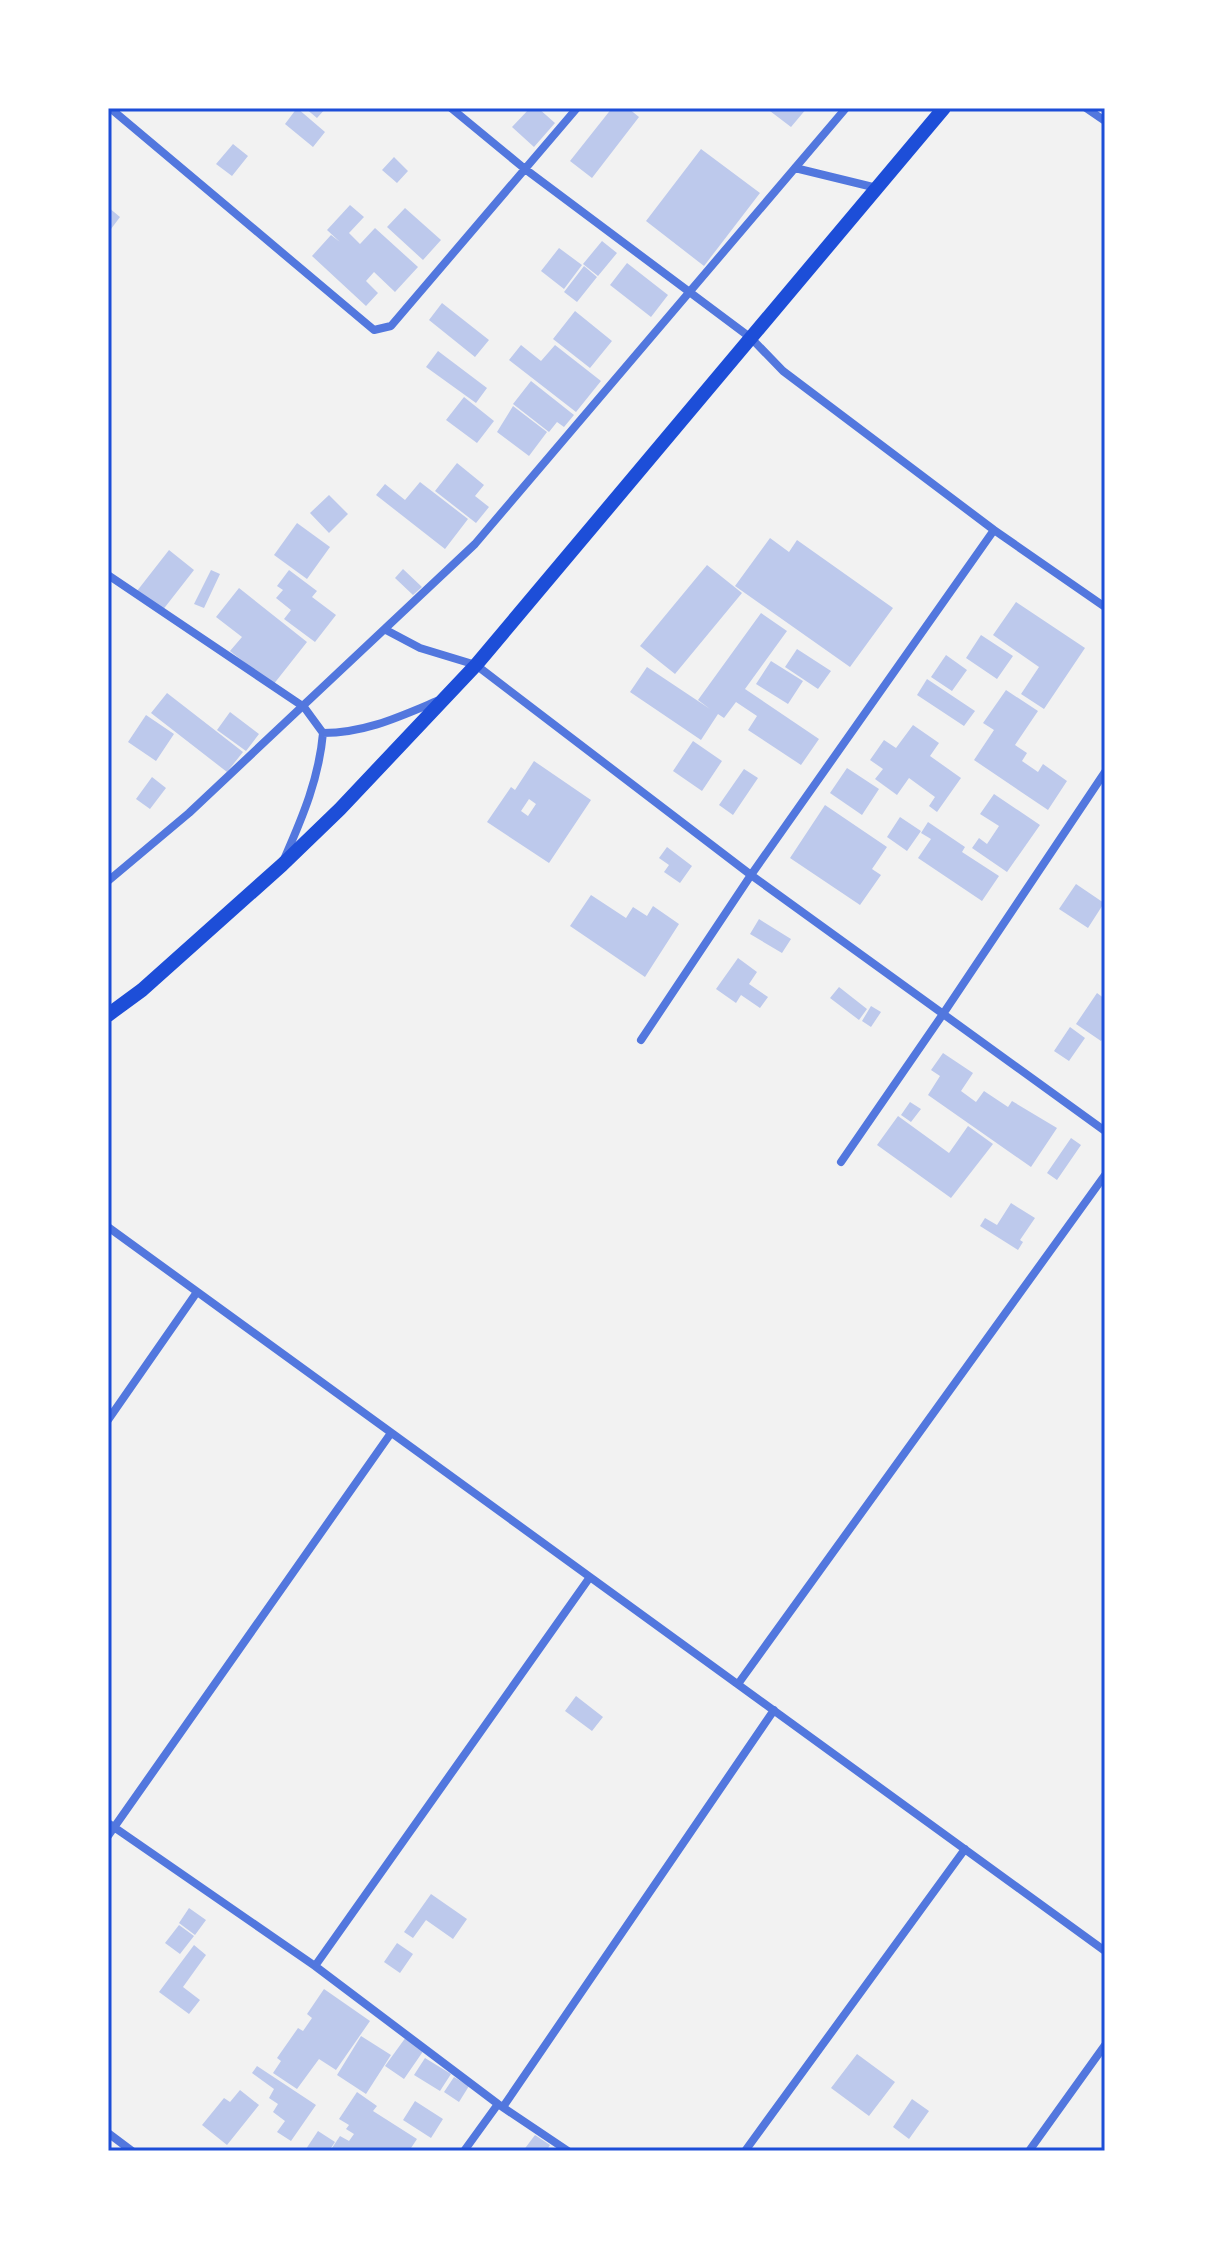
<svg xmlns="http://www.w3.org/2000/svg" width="1213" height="2259" font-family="'Noto Sans',sans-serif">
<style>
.building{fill:#bdc9ec;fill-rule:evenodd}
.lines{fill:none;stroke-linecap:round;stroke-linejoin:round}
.minor{stroke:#5277de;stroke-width:8}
.trunk{stroke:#1d4ed8;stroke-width:14}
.neatline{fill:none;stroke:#1d4ed8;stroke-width:3}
</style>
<rect width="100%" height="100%" fill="#f2f2f2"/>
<path class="building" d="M297,108l28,24 -12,15 -28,-23z
M305,108h21l-9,10z
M530,108h8l17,15 -21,24 -22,-20z
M612,108h16l11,9 -47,61 -22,-17z
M766,108h41l-16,19z
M233,144l15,12 -16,20 -16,-12z
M701,149l59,44 -56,73 -58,-45z
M394,157l14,14 -11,12 -15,-13z
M350,205l14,12 -15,16 11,11 15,-16 43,39 -23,25 -21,-20 -8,9 12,12 -12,13 -54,-50 19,-21 9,7 -13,-12z
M108,207l12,10 -12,16z
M405,208l36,32 -18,20 -36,-33z
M602,241l15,12 -19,23 -15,-12z
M559,248l23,17 -18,24 -23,-18z
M627,263l41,32 -17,22 -41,-32z
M584,266l13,11 -20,25 -13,-10z
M442,303l47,37 -14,17 -46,-37z
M575,311l37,30 -22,27 -37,-29z
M521,345l20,16 14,-16 46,36 -25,31 -67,-52z
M438,351l49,37 -11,15 -50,-36z
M531,381l43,34 -10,12 -7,-5 -8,10 -36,-28z
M464,397l30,24 -17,22 -31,-23z
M513,406l34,26 -18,24 -32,-24z
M457,463l27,22 -9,11 14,11 -13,16 -41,-32z
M420,482l48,37 -23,30 -69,-54 9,-11 20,16z
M329,495l19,19 -19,19 -19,-20z
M297,523l33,24 -23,32 -33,-24z
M770,538l19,14 8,-12 96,68 -43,59 -115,-81z
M169,550l25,20 -32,41 -25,-20z
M707,565l35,28 -67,81 -35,-28z
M403,569l19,18 -9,8 -18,-17z
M211,570l9,4 -16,34 -10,-4z
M289,570l28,21 -5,6 24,18 -21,27 -31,-23 7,-9 -15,-12 7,-8 -6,-4z
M239,588l68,54 -34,43 -43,-34 12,-14 -26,-20z
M1016,602l69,46 -41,61 -23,-15 18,-27 -46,-32z
M761,613l26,18 -42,58 74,50 -18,26 -53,-35 9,-14 -21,-14 -12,16 -6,-4 -17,26 -71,-48 17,-25 63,42 -12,-9z
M981,635l32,21 -16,23 -31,-21z
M797,649l34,22 -13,18 -33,-22z
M946,655l21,15 -15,21 -21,-14z
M771,661l32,20 -15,23 -32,-20z
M927,679l48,32 -11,15 -47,-31z
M1006,690l32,21 -23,34 12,8 -5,8 16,11 5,-8 24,17 -19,29 -74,-50 20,-30 -11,-7z
M167,693l76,59 -16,20 -76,-59z
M230,712l29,22 -13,17 -29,-21z
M146,715l28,19 -18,27 -28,-19z
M913,725l26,18 -9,13 31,22 -24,34 -8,-6 6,-9 -26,-19 -12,17 -22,-16 8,-10 -13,-9 14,-20 12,8z
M693,741l29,20 -20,30 -29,-20z
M534,761l57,39 -42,63 -62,-41 24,-35 4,3zM529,799l7,5 -8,12 -7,-5z
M847,768l32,21 -17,26 -32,-22z
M744,769l14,9 -25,37 -14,-10z
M152,777l14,11 -16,21 -14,-10z
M994,794l46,31 -33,47 -35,-24 7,-10 8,6 12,-18 -19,-12z
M825,805l62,42 -15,22 9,6 -21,30 -70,-47z
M900,817l21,14 -14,20 -20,-14z
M928,822l37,25 -3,5 37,24 -17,25 -64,-43 13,-19 -10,-6z
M667,847l25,19 -12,17 -16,-11 5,-7 -10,-7z
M1076,884l28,19 -16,25 -29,-19z
M591,895l35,23 7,-11 14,9 6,-10 26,18 -34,53 -75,-51z
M759,919l32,20 -9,14 -32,-19z
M738,958l19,14 -8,12 19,13 -8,11 -19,-13 -5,8 -20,-14z
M839,987l28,22 -8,11 -29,-22z
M1097,993l8,6v37l-4,5 -25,-17z
M871,1006l10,6 -10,15 -9,-6z
M1070,1027l15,11 -16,23 -15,-10z
M943,1053l30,20 -12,18 15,11 8,-11 24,16 4,-6 45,27 -26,39 -103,-72 12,-19 -9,-6z
M910,1102l11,7 -10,13 -10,-7z
M898,1116l51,37 19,-27 25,18 -42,54 -74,-53z
M1071,1138l10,7 -24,35 -10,-7z
M1011,1203l24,15 -15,22 3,2 -5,8 -38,-24 5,-8 12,7z
M576,1696l27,21 -11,14 -27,-20z
M431,1894l36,25 -14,20 -27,-19 -13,18 -9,-6z
M189,1908l17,12 -11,15 -16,-12z
M179,1925l15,11 -14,18 -15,-11z
M397,1943l16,11 -13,19 -16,-11z
M194,1945l12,10 -23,32 17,13 -11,14 -30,-22z
M324,1989l46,32 -34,49 -17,-11 -22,30 -24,-16 8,-12 -4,-3 21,-30 5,3 9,-13 -5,-4z
M361,2036l30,19 -25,39 -29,-19z
M406,2037l18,13 -20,29 -19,-13z
M857,2054l38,28 -26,34 -38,-28z
M425,2058l26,16 -11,17 -26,-16z
M257,2066l59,39 -25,36 -14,-9 8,-11 -12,-9 5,-8 -9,-6 5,-9 -22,-16z
M454,2077l15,9 -10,16 -15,-10z
M240,2090l19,15 -32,40 -25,-20 22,-27 6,4z
M357,2092l20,14 -4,5 44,28 -8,12h-79l10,-15 9,5 5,-7 -8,-5 3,-4 -10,-6z
M912,2099l17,12 -20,28 -16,-12z
M415,2101l28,18 -12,19 -28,-18z
M318,2131l17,11 -6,9 -23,-2z
M535,2135l15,10 -4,6h-23z"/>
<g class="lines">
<path class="minor" d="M110,108l264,222 17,-4 186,-218
M451,108l74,61 226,169 32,33 211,159 111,77
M1086,108l19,13
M795,168l82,20
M108,575l196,132 19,26c-4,45 -20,83 -38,124
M386,630l34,18 56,17 275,210 354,256
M323,733c42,0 76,-16 114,-32
M108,881l81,-68 286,-269 371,-436
M641,1040l110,-165 243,-345
M841,1162l102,-148 162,-242
M108,1227l997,724
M108,1420l89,-128
M738,1684l367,-509
M108,1823l207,143 183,138 70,47
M108,1836l283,-403
M315,1966l275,-389
M503,2107l271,-397
M108,2133l24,18
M464,2151l34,-47
M745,2151l220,-302
M1029,2151l76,-106"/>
<path class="trunk" d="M108,1015l34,-25 140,-125 58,-56 136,-144 468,-557"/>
</g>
<rect width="1213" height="2259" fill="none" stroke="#ffffff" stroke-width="220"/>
<rect x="110" y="110" width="993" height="2039" class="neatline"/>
</svg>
